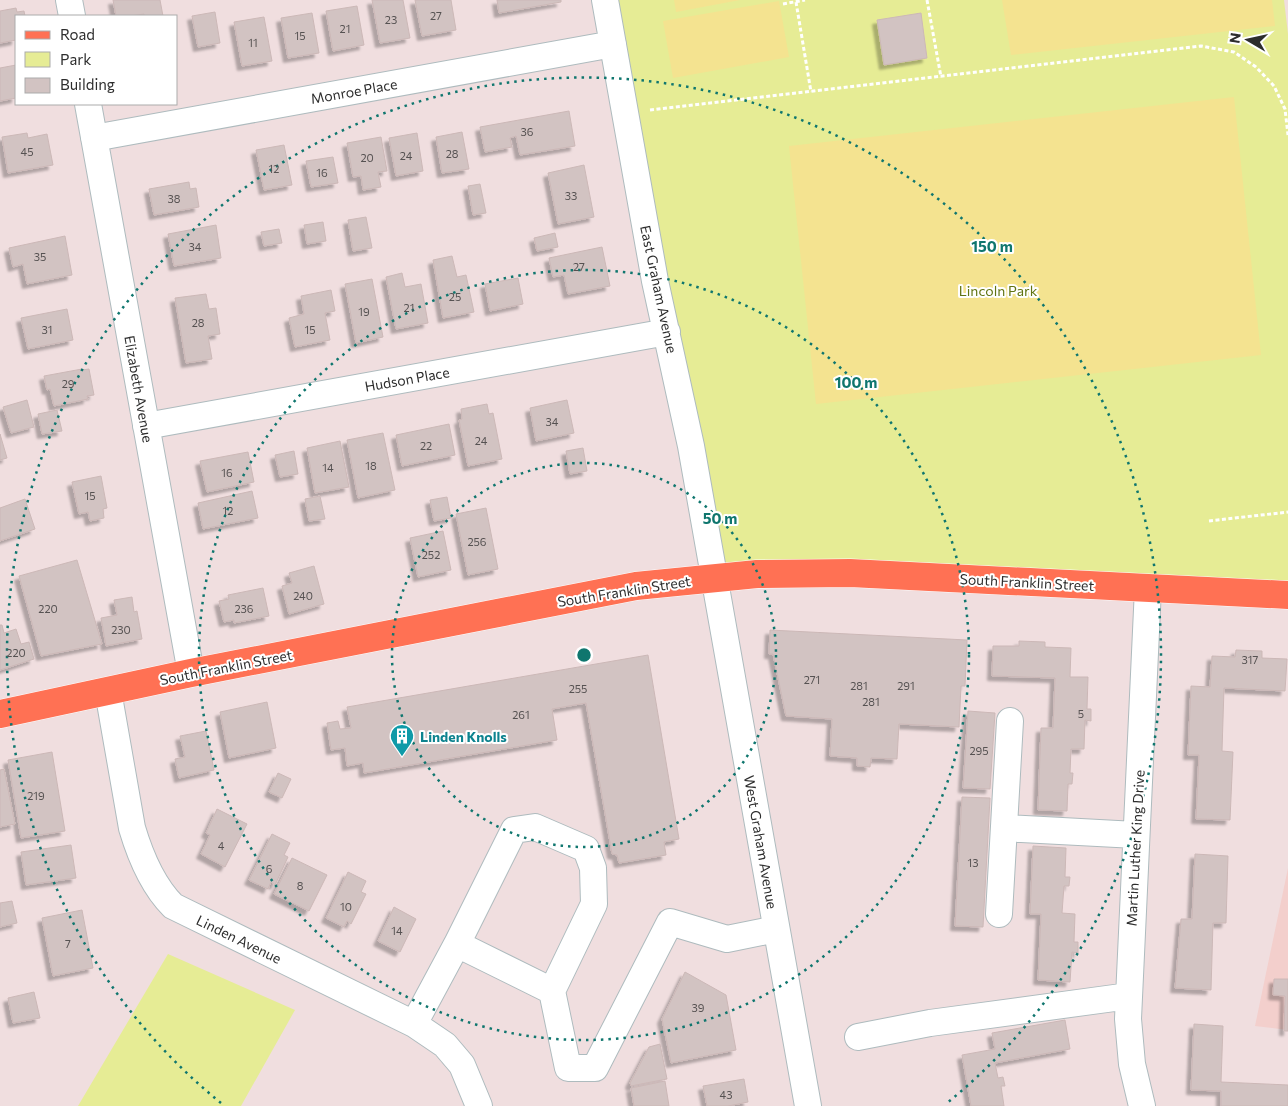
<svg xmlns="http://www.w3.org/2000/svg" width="1288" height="1106" font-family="Commissioner,sans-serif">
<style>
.education{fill:#f3cfcc}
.green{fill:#e6ec95}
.pitch{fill:#f4e390}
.building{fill:#d2c3c2;stroke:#ccb8b7;filter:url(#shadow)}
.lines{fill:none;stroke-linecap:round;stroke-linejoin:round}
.minor-casing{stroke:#aebbbe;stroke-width:28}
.major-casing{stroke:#fff;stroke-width:29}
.path{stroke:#fff;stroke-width:3;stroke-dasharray:4 2.5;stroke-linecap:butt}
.minor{stroke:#fff;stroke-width:26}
.major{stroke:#ff7154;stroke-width:28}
.ring{fill:none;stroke:#0f766e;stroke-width:2.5;stroke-dasharray:2.5 5}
.labels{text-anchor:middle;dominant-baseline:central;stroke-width:4;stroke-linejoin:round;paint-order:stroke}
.number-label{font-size:11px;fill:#565252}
.street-label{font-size:14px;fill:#2d2d2d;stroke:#fff}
.park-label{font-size:14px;fill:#617413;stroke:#fff}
.culture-label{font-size:14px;font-weight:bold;fill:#0d838f;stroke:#fff;text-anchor:start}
.centre{fill:#0f766e;stroke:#fff;stroke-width:2.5}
.ring-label{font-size:15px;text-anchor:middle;font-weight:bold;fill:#0f766e;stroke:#fff;stroke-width:4;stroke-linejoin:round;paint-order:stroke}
</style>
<defs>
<filter id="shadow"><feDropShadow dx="-4.5" dy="4.5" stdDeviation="1" flood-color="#0004"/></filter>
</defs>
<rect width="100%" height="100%" fill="#f0dedf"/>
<path class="education" d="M1288,868v162l-33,-4z"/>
<path class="green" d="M605,0h679l4,34v561l-574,-17z
M168,954l127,56 -54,96h-163z"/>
<path class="pitch" d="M674,0h66l-64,12z
M1002,0h270l3,26 -264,29z
M779,1l10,56 -116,21 -10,-57z
M1234,97l27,258 -445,49 -27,-258z"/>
<path class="building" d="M113,0h47l3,16h-19v-2l-13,2h-15z
M372,0h31l7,38 -30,5z
M415,0h36l5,30 -34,6z
M497,0h64v2l-62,11z
M357,6l7,39 -31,6 -7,-40z
M16,8l1,4 7,-1 1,5h-9v24l-16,3v-32z
M215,12l5,31 -22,4 -6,-31z
M312,13l7,40 -31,5 -7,-40z
M921,13l6,45 -43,7 -7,-45z
M264,17l8,44 -30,5 -8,-44z
M16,65v33l-16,3v-33z
M569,111l6,35 -55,9 -4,-19 -6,2 2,9 -27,5 -5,-25z
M462,132l7,37 -27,4 -6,-36z
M27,133l1,5 19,-4 6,31 -45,8 -6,-36z
M417,133l6,38 -27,5 -7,-38z
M381,137l6,34 -9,1 3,15 -18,3 -2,-14 -8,1 -6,-34z
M284,145l8,40 -28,5 -8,-40z
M333,157l5,26 -27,4 -5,-26z
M584,165l10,52 -36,7 -10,-51z
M189,182l1,7 6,-1 3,19 -45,8 -5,-26z
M480,184l6,29 -13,2 -5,-29z
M366,217l6,31 -19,3 -5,-31z
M323,222l3,19 -19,3 -3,-19z
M216,225l5,33 -47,8 -6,-32z
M279,229l3,14 -18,3 -3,-14z
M555,233l3,14 -21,4 -3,-13z
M65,236l7,39 -45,9 -4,-20 -10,3 -4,-19z
M602,247l8,39 -42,8 -4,-19 -11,2 -4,-19z
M452,256l5,21 9,-2 8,37 -31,6 -10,-58z
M402,273l3,14 16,-3 7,39 -32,6 -10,-52z
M518,278l5,26 -33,7 -5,-27z
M372,279l11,58 -27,6 -11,-59z
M331,290l4,21 -10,2 5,27 -35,7 -6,-29 15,-4 -3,-18z
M206,294l3,15 7,-1 4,26 -12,2 4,23 -26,4 -11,-65z
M67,309l6,31 -45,9 -7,-31z
M82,369v1l7,-1 5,26 -7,1 1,3 -34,7 -4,-17 -3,1 -3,-14z
M27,400l7,27 -23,6 -8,-26z
M567,400l7,33 -38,8 -6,-33z
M487,404l2,10 4,-1 9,46 -34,7 -9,-46 3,-1 -1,-10z
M57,410l5,21 -20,3 -4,-20z
M449,424l6,31 -53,11 -6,-31z
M383,433l12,57 -37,8 -11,-58z
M0,434l7,24 -7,2z
M340,441l9,46 -34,6 -8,-45z
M583,448l4,23 -17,3 -4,-23z
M294,451l4,23 -18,3 -5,-22z
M248,452l6,30 -47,10 -7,-31z
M101,476l6,32 -4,1 1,9 -14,3 -2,-9 -9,2 -7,-32z
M252,491l6,27 -55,11 -5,-26z
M320,496l5,23 -16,2 -4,-22z
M447,497l4,21 -17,3 -4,-21z
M25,499l10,30 -35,12v-33z
M486,508l12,61 -30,6 -12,-61z
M443,531l8,39 -33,7 -8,-39z
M77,560l25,84 -61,12 -22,-80z
M314,566l10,38 -35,10 -7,-28 10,-3 -3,-10z
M263,588l6,28 -35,7v-3l-10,2 -5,-21 10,-2 -1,-4z
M132,597l2,15 3,-1 5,28 -36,7 -5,-28 16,-3 -3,-15z
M0,625h2l2,8 12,-4 5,15 8,-2 5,17 -34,11z
M770,630l197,10 -2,46h-4l-2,41 -60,-3 -2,35 -26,-1 -1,9 -13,-1v-8l-27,-2 2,-37 -46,-3 -13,-62h-4z
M1019,641l26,1v5l26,1 -1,29h18l-1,32h4v12l-6,-1 -1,29h-13l-1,24h3l-1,11h-4l-1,27 -29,-1 3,-82h12l2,-50 -63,-2 1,-30h26z
M1236,650l26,1v7l25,1 -2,32 -61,-3 -2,63 11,1 -3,68 -34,-1 3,-64h-11l3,-69 19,1 2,-31 23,1z
M648,655l31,184 -15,3 2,13 -47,8 -2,-8 -5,-1 -26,-151 -34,6 5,31 -193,33 -1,-10 -16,3 -2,-18 -14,2 -4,-27 11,-2 2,8 11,-1 -4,-21z
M267,702l9,46 -47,10 -9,-46z
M968,711l27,2 -5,76 -27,-1z
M206,731l8,39 -35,8 -4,-19 10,-2 -5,-21z
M52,752l13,79 -44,7 -13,-78z
M4,769l11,55 -15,3v-57z
M278,773l13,6 -9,19 -13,-6z
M962,797l28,1 -7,129 -28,-1z
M217,809l30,15 -22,43 -24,-13 9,-19 -4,-2z
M272,834l18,9 -6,12 4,2 -13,28 -4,-3 -3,7 -19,-9z
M71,845l5,33 -50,7 -5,-33z
M1033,846l33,2 -1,29h5l-1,9h-5l-2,27 13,1 -1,28h4v11l-6,-1 -2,30 -32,-2 3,-66h-11z
M1195,854l33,2 -2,67h-13l-2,67 -36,-2 6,-69h11z
M292,858l35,17 -18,36 -35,-17z
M348,872l18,9 -5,11 5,2 -15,30 -4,-3 -3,6 -18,-9z
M12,901l5,22 -17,4v-24z
M394,907l22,12 -16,33 -22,-11z
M82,910l11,58 -40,8 -11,-58z
M685,972l41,23 10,55 -65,13 -9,-44z
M1274,979h14v52h-4l1,-35 -12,-1z
M34,992l6,26 -27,5 -5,-25z
M1065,1020l5,29 -75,14 3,15 5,-1 2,9h-4l3,20h-33l-9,-51 33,-6 -3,-16z
M1194,1024l29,2 -2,56 67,3v21h-67v-15l-30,-1z
M660,1044l7,35 -36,7 -1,-3 19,-36z
M744,1079l4,23 -20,4h-21l-4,-20z
M665,1081l4,25h-35l-3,-18z"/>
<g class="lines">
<g class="minor-casing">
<path id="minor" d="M69,0l3,16
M605,0l50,281 36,165 117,660
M88,104l103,569
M94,138l519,-94
M146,426l521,-94
M108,691l24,137c8,27 21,58 41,78l241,118 31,21 17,20 17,41
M1004,828l132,7
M999,914l11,-193
M457,944l57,-114 21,-3 51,22 7,19 1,36 -42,87
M414,1024l43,-80 95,47 16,77h27l75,-146 57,17 49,-10
M858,1037l72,-14 199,-27
M1142,1106l-10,-42 -4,-45 20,-431"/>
</g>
<g class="major-casing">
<path id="major" d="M0,714l191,-41 445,-87 121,-12 93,-1 438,22"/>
</g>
<path class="path" d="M927,0l14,77
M796,2l15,90
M783,4l22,-4
M650,110l551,-64 33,6 22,15 18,19 11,23 3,26
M1209,521l79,-9"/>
<use href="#minor" class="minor"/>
<use href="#major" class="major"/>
</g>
<g class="ring">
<circle cx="584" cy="655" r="192"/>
<circle cx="584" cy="655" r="385"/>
<path d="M221 1103A577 577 0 1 1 947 1103"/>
</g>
<defs>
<g id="building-pin" transform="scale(1.25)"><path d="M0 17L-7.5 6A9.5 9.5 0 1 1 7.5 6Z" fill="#0f9aa8" stroke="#fff"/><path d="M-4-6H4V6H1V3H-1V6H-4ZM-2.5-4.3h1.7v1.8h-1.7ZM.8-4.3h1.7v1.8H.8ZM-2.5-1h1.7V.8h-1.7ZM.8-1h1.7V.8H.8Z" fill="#fff"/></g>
</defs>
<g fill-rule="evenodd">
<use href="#building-pin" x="402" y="736"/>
</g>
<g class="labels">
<g class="number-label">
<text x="436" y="15">27</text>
<text x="391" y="19">23</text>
<text x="345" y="28">21</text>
<text x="300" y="35">15</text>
<text x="253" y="42">11</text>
<text x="527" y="131">36</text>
<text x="27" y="151">45</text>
<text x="452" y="153">28</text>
<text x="406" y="155">24</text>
<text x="367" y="157">20</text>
<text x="274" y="168">12</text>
<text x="322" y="172">16</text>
<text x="571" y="195">33</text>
<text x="174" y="198">38</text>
<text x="195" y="246">34</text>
<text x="40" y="256">35</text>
<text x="579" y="266">27</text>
<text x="455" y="296">25</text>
<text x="409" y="307">21</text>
<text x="364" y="311">19</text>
<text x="198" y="322">28</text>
<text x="47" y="329">31</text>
<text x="310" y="329">15</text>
<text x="68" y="383">29</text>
<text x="552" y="421">34</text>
<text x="481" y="440">24</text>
<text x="426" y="445">22</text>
<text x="371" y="465">18</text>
<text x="328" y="467">14</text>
<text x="227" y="472">16</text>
<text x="90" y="495">15</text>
<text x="228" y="510">12</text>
<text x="477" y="541">256</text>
<text x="431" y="554">252</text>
<text x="303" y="595">240</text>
<text x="48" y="608">220</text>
<text x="244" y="608">236</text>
<text x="121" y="629">230</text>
<text x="16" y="652">220</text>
<text x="1250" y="659">317</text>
<text x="812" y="679">271</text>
<text x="859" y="685">281</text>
<text x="906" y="685">291</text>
<text x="578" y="688">255</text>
<text x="871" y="701">281</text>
<text x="1081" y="713">5</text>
<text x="521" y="714">261</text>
<text x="979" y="750">295</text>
<text x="36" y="795">219</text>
<text x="221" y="845">4</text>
<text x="973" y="862">13</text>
<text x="269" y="868">6</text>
<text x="300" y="885">8</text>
<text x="346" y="906">10</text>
<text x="397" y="930">14</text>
<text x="68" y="943">7</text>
<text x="698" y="1007">39</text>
<text x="726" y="1094">43</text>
</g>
<g class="street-label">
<text transform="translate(354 91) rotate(-10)">Monroe Place</text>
<text transform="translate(659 289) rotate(78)">East Graham Avenue</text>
<text transform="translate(407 379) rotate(-10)">Hudson Place</text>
<text transform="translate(139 389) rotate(80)">Elizabeth Avenue</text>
<text transform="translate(1027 582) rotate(3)">South Franklin Street</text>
<text transform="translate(624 591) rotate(-9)">South Franklin Street</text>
<text transform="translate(226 667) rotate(-11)">South Franklin Street</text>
<text transform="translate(761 842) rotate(80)">West Graham Avenue</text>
<text transform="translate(1135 848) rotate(-87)">Martin Luther King Drive</text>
<text transform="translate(239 939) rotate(26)">Linden Avenue</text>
</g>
<g class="park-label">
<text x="998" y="290">Lincoln Park</text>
</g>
<g class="culture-label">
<text x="420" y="736">Linden Knolls</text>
</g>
</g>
<circle cx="584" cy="655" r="8" class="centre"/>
<g class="ring-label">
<text x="992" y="252">150 m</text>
<text x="856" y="388">100 m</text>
<text x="720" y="524">50 m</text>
</g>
<rect x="15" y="15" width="162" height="90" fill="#ffffff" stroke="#ababab"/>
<rect x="25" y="31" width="25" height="8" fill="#ff7154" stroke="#ababab"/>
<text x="60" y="40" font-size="15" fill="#2d2d2d">Road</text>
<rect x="25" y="52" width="25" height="15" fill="#e6ec95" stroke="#ababab"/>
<text x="60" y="65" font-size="15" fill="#2d2d2d">Park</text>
<rect x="25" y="78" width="25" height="15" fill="#d2c3c2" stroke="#ababab"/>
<text x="60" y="90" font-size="15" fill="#2d2d2d">Building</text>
<g transform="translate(1248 40) rotate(279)" stroke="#ffffff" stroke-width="4" paint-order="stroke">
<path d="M0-4L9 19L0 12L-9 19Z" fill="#2d2d2d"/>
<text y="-8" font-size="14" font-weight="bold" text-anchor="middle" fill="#2d2d2d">N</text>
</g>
</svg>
